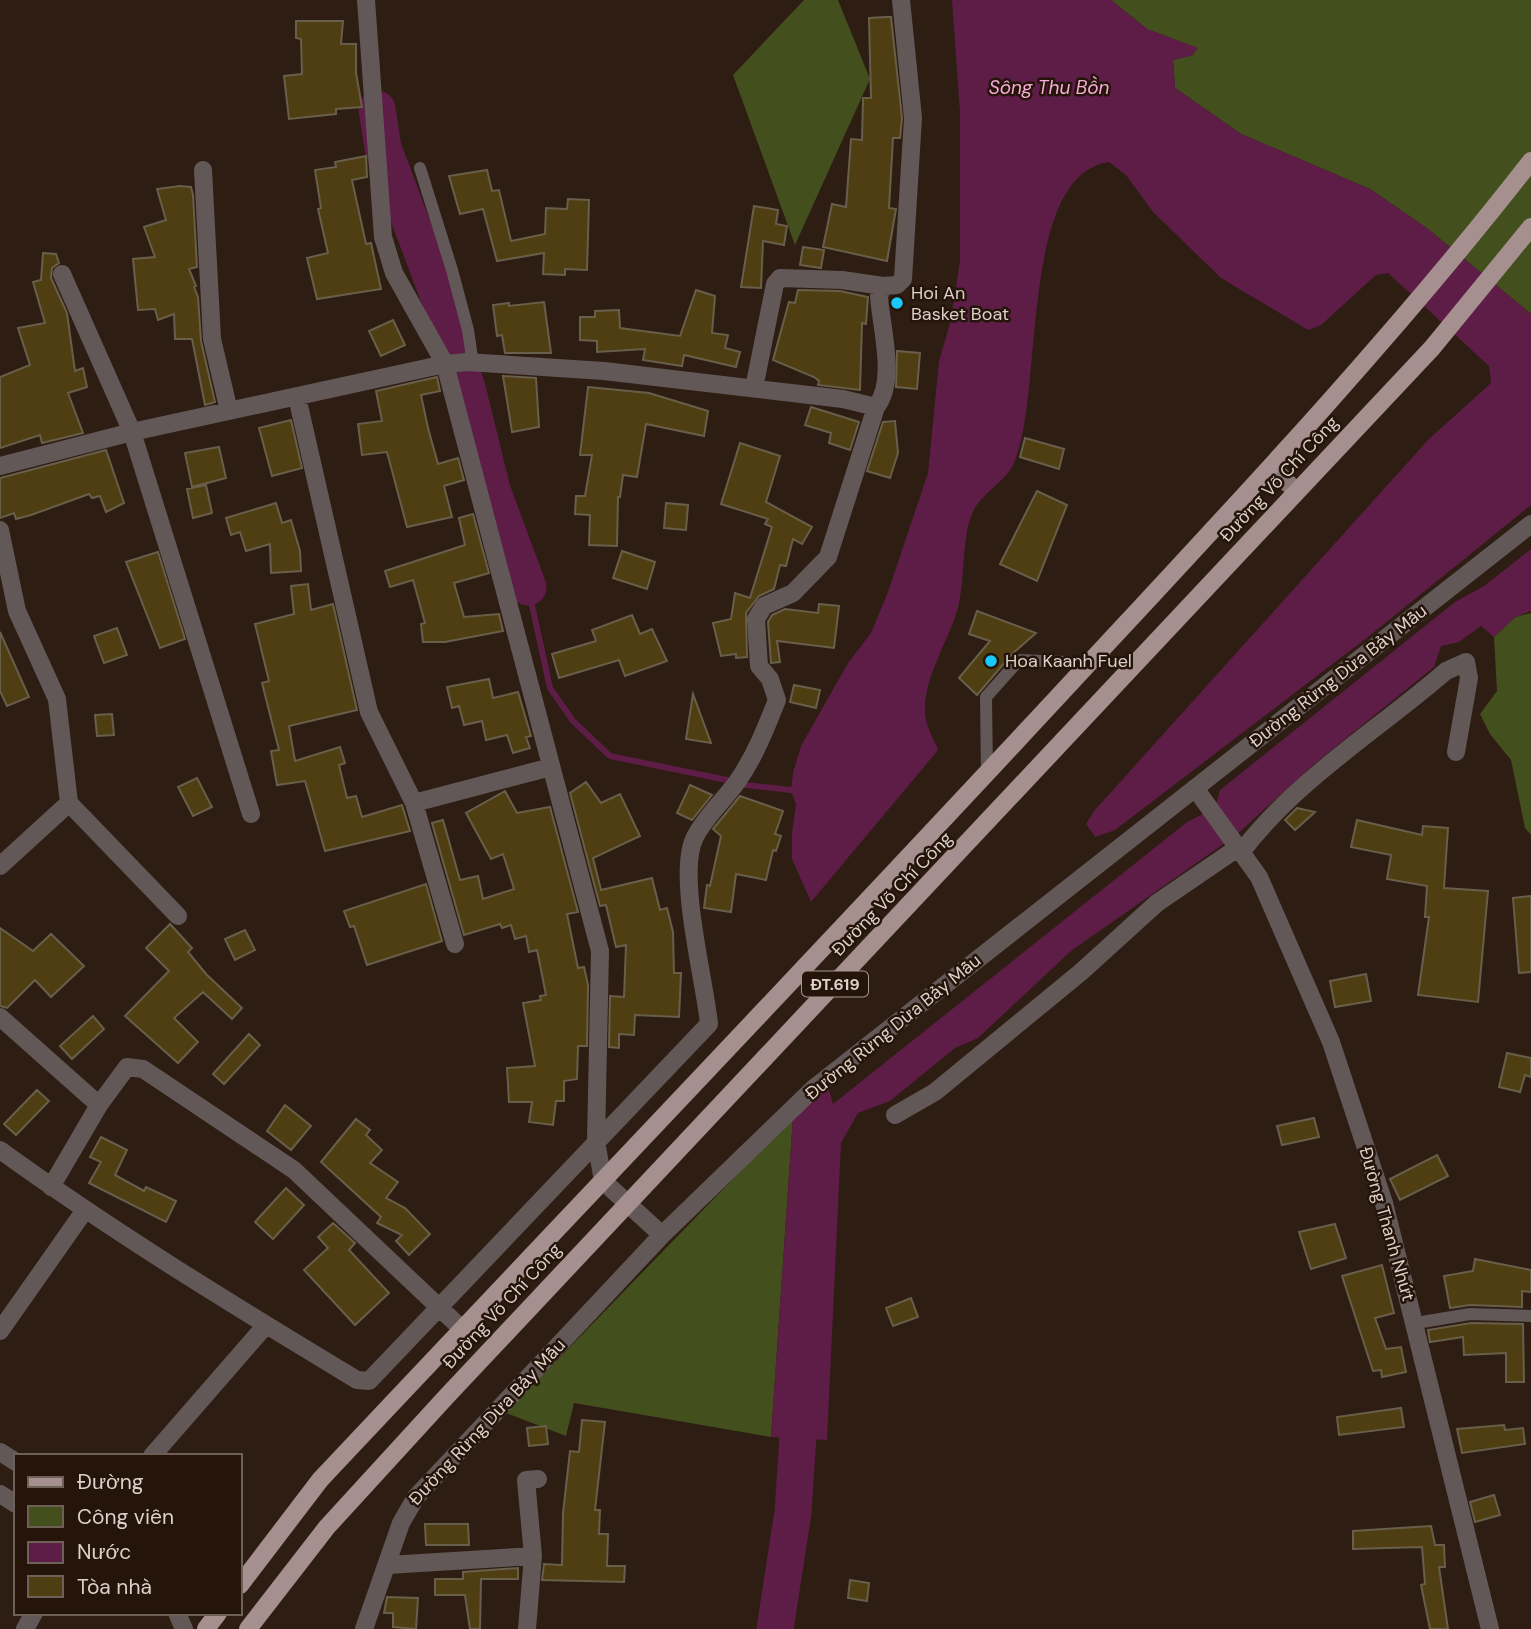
<svg xmlns="http://www.w3.org/2000/svg" width="1531" height="1629" font-family="'DM Sans',sans-serif">
<style>
.green{fill:#434f1d}
.water{fill:#5d1d47}
.lines{fill:none;stroke-linecap:round;stroke-linejoin:round}
.stream{stroke:#5d1d47;stroke-width:6}
.river{stroke:#5d1d47;stroke-width:37}
.building{fill:#4f3e12;stroke:#685f4b;stroke-width:2}
.service{stroke:#635858;stroke-width:12}
.minor{stroke:#635858;stroke-width:18}
.tertiary{stroke:#635858;stroke-width:18}
.secondary{stroke:#897777;stroke-width:18}
.primary{stroke:#a68f8f;stroke-width:18}
.poi-dot{fill:#17cafb;stroke:#241409;stroke-width:2.5}
.labels{text-anchor:middle;dominant-baseline:central;stroke-width:5;stroke-linejoin:round;paint-order:stroke}
.shield{fill:#241409;stroke:#a69890;stroke-width:2}
.shield-label{font-size:16px;font-weight:bold;fill:#ddd1ca}
.poi-label{font-size:18px;fill:#ddd1ca;stroke:#241409;text-anchor:start}
.street-label{font-size:18px;fill:#ddd1ca;stroke:#241409}
.water-label{font-size:19px;font-style:italic;fill:#f9aad9;stroke:#241409}
</style>
<rect width="100%" height="100%" fill="#2e1d12"/>
<path class="green" d="M804,0h34l32,79 -75,166 -62,-170z
M1111,0h420v314l-103,-85 -58,-40 -129,-55 -66,-46 -2,-28 20,-5 4,-7 -50,-19z
M1531,613v222l-6,-7 -14,-68 -21,-26 -10,-20 17,-23 -3,-54 21,-20z
M793,1117l-22,320 -197,-34 -8,33 -60,-23z"/>
<path class="water" d="M952,0h159l36,29 51,19 -5,7 -20,5 2,28 66,46 129,55 58,40 103,85v191l-163,132 -253,193 -20,7 -9,-13 8,-13 334,-371 63,-57 -2,-17 -101,-93 -12,2 -55,50 -13,5 -87,-52 -68,-66 -27,-37 -17,-13c-92,13 -64,236 -96,303 -9,18 -34,30 -41,49 -10,24 -7,62 -13,89 -8,37 -40,78 -33,117 2,10 9,21 12,30l-127,152 -19,-43v-26l4,-29 -5,-13 2,-18 8,-27 47,-83 23,-30 17,-41 40,-119 11,-112 12,-41 9,-60v-148z
M1531,549v62l-16,6 -21,20 -13,-11 -22,16 -18,4 -7,21 -121,98 -78,71 -164,115 -93,87 -23,10 -65,53 -32,12 -17,30 -14,297 -56,-3 22,-320 34,-34 6,21 354,-282 28,-14 5,-18 235,-188 29,-16z"/>
<g class="lines">
<path class="stream" d="M528,587l22,101 23,33 37,35 117,24
M745,785l55,6"/>
<path class="river" d="M377,109l6,39 59,157 26,87 24,98 36,97
M775,1629l18,-117 8,-122"/>
</g>
<path class="building" d="M886,17h5l11,101 -2,20h-7l-4,70 7,1 -9,52 -64,-14 9,-43 14,3 5,-68 11,1 1,-42h8l-2,-80z
M296,21h47l-2,23h15v29l6,34 -26,2v5l-47,5 -5,-43 18,-2 -1,-35 -5,-1z
M366,156l1,21 -15,3 14,64 5,-1 10,46 -64,10 -10,-41 21,-5 -10,-44 3,-1 -6,-38 21,-3 -1,-5z
M487,170l5,21 7,-1 12,51 34,-7 1,-26 21,1 1,-10 21,1 -2,70 -22,-1v6l-22,-1 1,-21 -47,8 -14,-52 -23,5 -11,-38z
M180,186l11,1 2,8 4,72 -8,2 7,17 -2,1 4,10 3,44 14,61 -10,3 -13,-66h-17l-1,-25 -16,6 -3,-11 -17,1 -5,-51 22,-2 -11,-30 22,-7 -9,-31z
M754,206l24,4 -2,14 11,2 -3,19 -21,-4 -2,47 -20,-1z
M803,247l21,3 -3,18 -21,-3z
M43,253l13,1 3,9 -7,5 -1,10 16,35 8,58 8,-3 4,19 -19,6 15,40 -41,10 -2,-8 -40,13v-71l30,-12 -12,-37 27,-5 -12,-41 8,-2z
M696,290l19,6 -3,37 16,2 -3,13 15,4 -4,15 -52,-12 -2,11 -39,-6 2,-11 -48,3v-11l-17,-1v-23h15v-6l24,-1 1,18 60,8z
M798,290l42,1 28,6 -2,27 -4,-1 -2,67 -42,-5 1,-4 -5,-4 -41,-17 16,-58 6,1z
M544,302l7,51h-46l-3,-18 -5,1 -4,-31 16,-2v3z
M393,320l12,25 -24,11 -12,-25z
M897,351l23,2 -3,36 -21,-2z
M503,376l33,2 3,49 -27,5z
M437,377l3,14 -19,4 7,33 10,36 20,-6 6,22 -20,6 8,31 -45,10 -20,-75 -25,3 -4,-31 24,-3 -6,-30z
M588,387l61,6 59,18 -4,25 -58,-12 -9,53 -14,-2 -3,22h-2l-1,49 -28,-1 1,-30 -15,-1 1,-18h9l7,-41h-12z
M811,407l48,15 -9,28 -21,-7 2,-10 -26,-8z
M291,420l11,48 -30,8 -13,-48z
M895,421l3,32 -8,25 -23,-7 16,-49z
M1025,438l39,11 -5,20 -39,-12z
M740,443l40,13 -14,46 46,25 -10,17 -9,-5 -7,27 -6,-1 -6,24 -15,7 -13,17 1,44 -11,1v-4l-15,2 -8,-33 18,-4 4,-26 15,5 22,-71 -7,-3 3,-5 -47,-15z
M219,447l7,31 -34,9 -7,-34z
M106,450l18,53 -18,9 -6,-16 -8,2 -3,-4 -58,21 -15,4 -2,-6 -14,5v-40z
M206,485l6,28 -19,5 -6,-29z
M1037,491l30,14 -30,76 -37,-17z
M276,503l6,20 9,-3 9,31 1,20 -30,2 -1,-29 -24,7 -6,-19 -9,3 -5,-17z
M666,503l22,2 -2,25 -22,-2z
M473,514l16,59 -35,10 10,34 35,-3 4,17 -58,11h-22l-2,-18 4,-1 -12,-43 -23,7 -5,-16 80,-26 -6,-27z
M622,551l33,11 -8,27 -34,-11z
M158,552l27,87 -25,9 -34,-86z
M308,584l3,26 22,-6 24,106 -68,16 6,35 45,-14 5,16 -6,2 8,33 9,-2 6,21 40,-12 8,26 -85,20 -20,-70 -28,4 -6,-34 8,-1 -17,-67 7,-2 -14,-57 39,-10 -3,-28z
M819,604l20,2 -5,42 -57,-7 3,21 -9,1 -3,-41 4,-7 13,-6 33,4z
M977,611l59,22 -24,21 -35,41 -18,-17 31,-37 -21,-7z
M632,615l8,19 12,-5 15,32 -42,15 -6,-16 -60,18 -7,-24 44,-13 -4,-11z
M117,628l10,27 -23,8 -10,-27z
M0,632l29,65 -22,9 -7,-15z
M489,679l4,19 25,-6 13,44 -5,1 4,11 -17,5 -6,-18 -21,5 -4,-19 -18,4 -5,-19 -7,2 -5,-21z
M794,685l26,5 -4,18 -26,-6z
M693,694l18,49 -25,-4z
M112,714l2,21 -17,1 -2,-21z
M197,778l15,29 -19,9 -15,-29z
M586,782l15,21 19,-9 20,42 -47,22 8,32 51,-12 8,32 7,-2 6,24 1,41h7l-2,44 -44,-2 -1,20 -15,-1v14l-10,-1 1,-51 14,1 2,-52 -10,2 -10,-42 -6,1 -30,-113z
M690,785l22,10 -20,25 -15,-7z
M505,791l12,22 33,-6 28,105 -11,2 11,54 6,-1 4,18 -1,61h-9l-1,33 -13,2v20h-8l-3,24 -24,-3 3,-20h-23l-2,-34 28,-2 -12,-63 18,-3 -1,-4 6,-1 -9,-45 -8,2 -3,-16 -11,3 -4,-14 -9,3 -2,-4 -36,11 -32,-112 11,-3 17,60 18,-4 5,23 31,-10 -11,-35 -12,5 -25,-46z
M740,796l43,15 -8,23 6,2 -5,15 -3,-1 -7,30 -30,-6 -5,38 -27,-4 3,-23 3,1 11,-50 -8,-7z
M1297,808l18,4 -20,18 -10,-10z
M1357,820l65,15 1,-9 25,2 -4,60 44,3 -10,111 -60,-7 11,-78h-4l2,-31 -40,-7 4,-24 -40,-8z
M426,884l16,57 -75,24 -13,-39 -4,1 -6,-16z
M1531,896v76l-12,1 -6,-75z
M170,924l22,24 -4,4 18,22 36,34 -10,11 -29,-27 -29,26 24,24 -20,21 -53,-47 44,-45 -23,-23z
M0,928l33,23 18,-17 33,32 -33,31 -16,-17 -28,28 -7,-2z
M245,930l10,20 -20,10 -10,-21z
M1366,974l5,27 -36,6 -5,-26z
M93,1016l11,13 -32,30 -12,-13z
M249,1034l11,11 -36,39 -11,-10z
M1507,1053l24,5v19l-6,-2 -5,17 -21,-5z
M37,1090l12,11 -33,34 -12,-11z
M285,1105l26,21 -20,24 -24,-19z
M1314,1118l5,19 -37,8 -5,-19z
M356,1119l14,11 -4,5 16,15 -12,13 28,19 -12,16 19,10 25,26 -21,21 -13,-14 6,-6 -25,-12 4,-6 -60,-55z
M101,1137l26,13 -12,25 29,16 2,-4 30,14 -10,21 -77,-39 12,-21 -11,-5z
M1437,1155l11,21 -48,24 -10,-21z
M286,1188l18,17 -31,34 -18,-17z
M333,1223l22,20 -6,7 40,43 -34,32 -51,-55 24,-22 -10,-11z
M1335,1224l11,34 -35,11 -12,-37z
M1475,1259l56,11v22l-9,-1v16l-52,-2 -20,3 -6,-32 29,-5z
M1382,1265l12,48 -19,5 11,31 15,-2 5,25 -24,5 -1,-7 -8,1 -31,-95z
M911,1298l7,19 -25,9 -7,-18z
M1471,1323l52,1 1,58h-18v-29l-42,2 -1,-18 -33,5 -2,-12z
M1401,1408l3,19 -65,8 -2,-18z
M582,1420l23,2 -10,88h5l-1,24h9l-1,32h18l-1,16 -82,-2 2,-16 18,1 1,-52 7,-62 9,1z
M1504,1425l1,5 18,-2 2,16 -63,9 -5,-24z
M546,1426l2,18 -19,2 -2,-18z
M1494,1495l6,20 -25,7 -5,-20z
M425,1524h43l1,21h-43z
M1431,1526l4,19h9l1,22h-6l9,62h-18l-9,-44 4,-1 -3,-37 -69,2v-18z
M518,1568v11h-37l-1,50h-10l-5,-34h-30v-16h28v-7z
M850,1580l19,3 -2,18 -19,-3z
M387,1597l31,1 -2,31 -23,-2v-14h-9z"/>
<g class="lines">
<path class="service" d="M420,168l32,102 16,60 5,34
M987,773l-1,-76 33,-37 70,3
M1416,1323l54,-9 61,2"/>
<path class="minor" d="M366,0l17,237 11,36 51,91 155,587 -4,190 7,40
M203,170l9,169 17,72
M62,274l70,158 119,382
M754,388l21,-104 5,-6 62,2 41,6 14,-1 6,-6 10,-161 -12,-118
M297,397l72,315 45,91 41,141
M0,466l132,-34 313,-68 22,-2 137,9 239,28 33,8
M0,530l17,81 40,88 12,104 -69,63
M1195,788l64,89 72,165 53,161 106,426
M69,803l109,113
M414,803l137,-36
M1242,851c55,-72 136,-121 204,-180l20,-9 3,16 -13,74
M0,1017l99,88 28,-38 16,2 151,101 168,159
M895,1115l40,-23 146,-120 76,-69 82,-56
M0,1150c115,83 236,157 357,230l12,1 340,-357c-4,-43 -33,-151 -14,-187 10,-20 29,-37 42,-55 18,-26 29,-54 40,-82l-7,-21 -11,-13 -3,-47 8,-13 29,-13 35,-36 48,-150c21,-26 5,-79 3,-111l4,-10
M51,1187l48,-82
M0,1331l85,-121
M152,1456l114,-131
M388,1565l145,-9
M25,1629l9,-16
M527,1629l6,-73 -7,-76 12,-1"/>
<path class="tertiary" d="M603,1181l59,54
M0,1452l16,10
M0,1494l16,10
M177,1613l7,16
M364,1629l37,-106 15,-26 246,-262 152,-147 717,-564"/>
<path class="secondary" d="M1271,467l25,24"/>
<path class="primary" d="M240,1585l80,-105c253,-269 508,-535 759,-806 155,-167 312,-333 452,-513
M206,1629l12,-16
M248,1629l79,-102 119,-130 986,-1049 99,-121"/>
</g>
<g class="poi-dot">
<circle cx="897" cy="303" r="7"/>
<circle cx="991" cy="661" r="7"/>
</g>
<g class="labels">
<rect class="shield" x="802" y="971.5" width="66" height="25" rx="5"/>
<g class="shield-label">
<text x="835" y="984">ĐT.619</text>
</g>
<g class="poi-label">
<text x="911" y="293">Hoi An<tspan x="911" dy="21">Basket Boat</tspan></text>
<text x="1005" y="661">Hoa Kaanh Fuel</text>
</g>
<g class="street-label">
<text transform="translate(1279 479) rotate(-47)">Đường Võ Chí Công</text>
<text transform="translate(1338 676) rotate(-38)">Đường Rừng Dừa Bảy Mẫu</text>
<text transform="translate(892 894) rotate(-46)">Đường Võ Chí Công</text>
<text transform="translate(893 1027) rotate(-39)">Đường Rừng Dừa Bảy Mẫu</text>
<text transform="translate(1387 1224) rotate(74)">Đường Thanh Nhứt</text>
<text transform="translate(502 1306) rotate(-47)">Đường Võ Chí Công</text>
<text transform="translate(487 1422) rotate(-47)">Đường Rừng Dừa Bảy Mẫu</text>
</g>
<g class="water-label">
<text x="1049" y="87">Sông Thu Bồn</text>
</g>
</g>
<rect x="14" y="1454" width="228" height="161" fill="#241409" stroke="#6e6056" stroke-width="2"/>
<rect x="28" y="1477" width="35" height="10" fill="#a68f8f" stroke="#6e6056" stroke-width="2"/>
<text x="77" y="1489" font-size="21" fill="#ddd1ca">Đường</text>
<rect x="28" y="1506" width="35" height="21" fill="#434f1d" stroke="#6e6056" stroke-width="2"/>
<text x="77" y="1524" font-size="21" fill="#ddd1ca">Công viên</text>
<rect x="28" y="1542" width="35" height="21" fill="#5d1d47" stroke="#6e6056" stroke-width="2"/>
<text x="77" y="1559" font-size="21" fill="#ddd1ca">Nước</text>
<rect x="28" y="1576" width="35" height="21" fill="#4f3e12" stroke="#6e6056" stroke-width="2"/>
<text x="77" y="1594" font-size="21" fill="#ddd1ca">Tòa nhà</text>
</svg>
